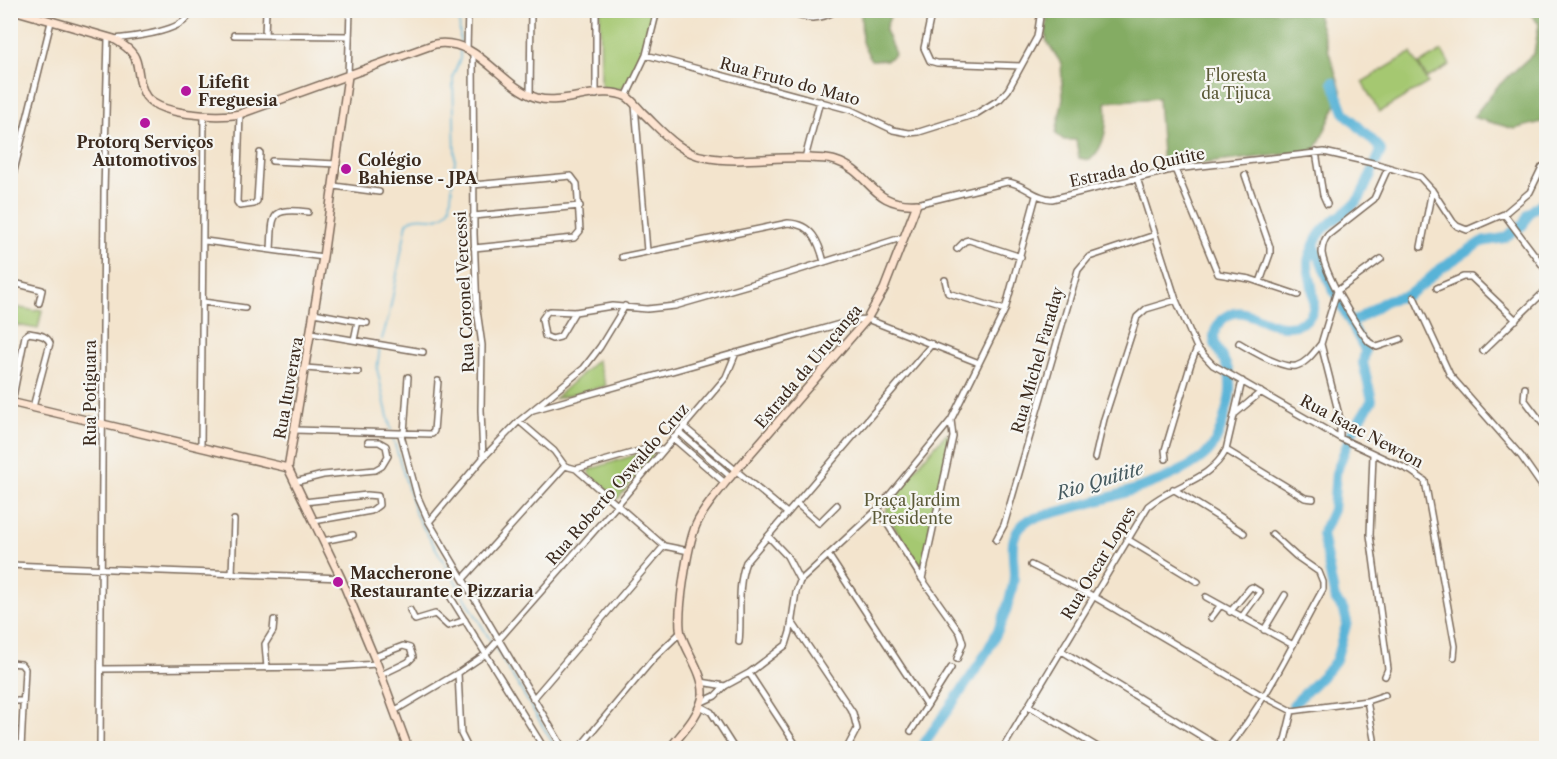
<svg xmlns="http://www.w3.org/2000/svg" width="1557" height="759" font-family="'Libre Caslon Text',serif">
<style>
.green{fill:#a5c871;stroke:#707948;stroke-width:1.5}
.forest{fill:#84ac63;stroke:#606b40;stroke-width:1.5}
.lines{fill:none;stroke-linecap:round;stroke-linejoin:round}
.stream{stroke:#59b3d7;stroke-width:1.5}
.river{stroke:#59b3d7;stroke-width:10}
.street-casing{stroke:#7b6b5b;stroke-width:8}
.secondary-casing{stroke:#7b6b5b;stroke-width:10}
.street{stroke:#fff;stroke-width:5}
.secondary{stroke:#fde4d1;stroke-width:7}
.poi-dot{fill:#b5179e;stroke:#f6f6f2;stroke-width:2}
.labels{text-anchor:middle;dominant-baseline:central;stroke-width:4.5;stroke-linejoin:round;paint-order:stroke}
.park-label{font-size:16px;fill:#5b5937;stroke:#f6f6f2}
.street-label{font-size:16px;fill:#3b2a1e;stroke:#f6f6f2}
.poi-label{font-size:16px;font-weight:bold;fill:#3b2a1e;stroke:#f6f6f2;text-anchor:start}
.water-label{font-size:18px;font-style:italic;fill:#465a5f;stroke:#f6f6f2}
</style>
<rect width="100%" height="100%" fill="#f6f6f2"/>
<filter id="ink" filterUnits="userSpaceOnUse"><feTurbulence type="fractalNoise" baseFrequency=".0167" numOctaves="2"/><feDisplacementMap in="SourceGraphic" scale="12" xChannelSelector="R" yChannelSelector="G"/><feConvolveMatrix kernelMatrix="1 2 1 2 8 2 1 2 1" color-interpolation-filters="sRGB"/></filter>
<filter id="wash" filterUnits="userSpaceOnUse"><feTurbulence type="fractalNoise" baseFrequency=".008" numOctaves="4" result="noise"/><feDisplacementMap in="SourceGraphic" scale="24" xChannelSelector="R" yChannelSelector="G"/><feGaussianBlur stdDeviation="1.35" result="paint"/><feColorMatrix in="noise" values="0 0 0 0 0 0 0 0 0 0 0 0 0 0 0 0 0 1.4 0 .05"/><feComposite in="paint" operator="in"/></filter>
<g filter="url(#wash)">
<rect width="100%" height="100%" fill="#f3e4cd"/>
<path class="green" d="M600,11h53c-4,18 -15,67 -31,77 -5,3 -13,1 -18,0l-3,-4z
M1442,51l8,14 -23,13 -8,-14z
M1411,53l17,30 -49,29 -17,-30z
M10,306l26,5 1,-2 5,1 -4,19 -27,-5z
M597,360l9,26 -52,13z
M948,434l3,4 -28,127 -4,-1 -33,-50c-2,-13 46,-64 58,-78z
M647,451l6,2 -1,5 -34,41 -27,-23 -2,-3 2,-4z"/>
<path class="forest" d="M861,11h31l-7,19 10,24 -8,6h-16l-9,-18z
M1047,11h269l26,82 -27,58 -118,13h-19l-15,4 -5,-70 -52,4c2,20 0,45 -16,58l-11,-2 -3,-18h-12l-8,-6 7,-36 -2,-35 -14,-21 -1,-6z
M1528,11h18v110l-32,8 -41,-12 24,-30 37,-34 5,-29z"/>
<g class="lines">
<path class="stream" d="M459,10l1,33
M382,339l7,-24 18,-92c14,-14 32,6 43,-16l5,-48 -2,-83 7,-17v-9
M380,347l-3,22 14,61
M392,435l24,80 76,128
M495,647l61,101"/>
<path class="river" d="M1352,323l35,-23 19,-4 15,-10 19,-17 41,-27 23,-4 19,-13 6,-12 17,-14
M1293,705l36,-36 7,-9 11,-38 -3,-11 -9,-12 -13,-65 11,-24 3,-37 15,-39 21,-34 -9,-37 2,-13 -35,-66 -16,-40
M921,748c29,-44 67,-87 85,-137 3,-11 8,-25 8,-36 0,-24 -8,-38 14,-55 43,-13 159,-37 184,-73 6,-8 9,-19 12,-29 5,-16 8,-28 5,-45 -4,-20 -27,-31 -7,-53 23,-24 48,19 81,2 21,-11 5,-42 5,-59 0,-5 2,-9 4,-13 9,-30 33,-31 48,-53 8,-14 14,-31 21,-46l-2,-4 -35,-35 -11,-30"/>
</g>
</g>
<g filter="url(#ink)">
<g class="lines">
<g class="street-casing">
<path id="street" d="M782,10c21,8 35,13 55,0
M932,10l-8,38 6,13 7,2 84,3
M234,35l115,1
M265,35l1,-25
M114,39c18,-2 74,-7 77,-29
M467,50l1,-40
M473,53l1,181 3,76 5,35 -1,65 2,48
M646,55l205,55 42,20 16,3 10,-1 57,-18 24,-15 8,-9 29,-53 4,-27
M348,76l2,-66
M530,95l1,-85
M596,95v-85
M626,97l20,-42 11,-45
M635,105l12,146
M240,114l-3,88 3,4 14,-2 3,-3 3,-48
M1316,152l7,43 4,9
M805,158l15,-57
M272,161l65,3
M1388,168l-14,31 -46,36c-4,5 -6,12 -6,18 3,22 33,71 47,89l8,5 24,-8
M1175,169l43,105 32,5 48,16
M1245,175l25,72v7l-10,28
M1137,178l39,122 21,48 -6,15 -26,87 1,9
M473,185l98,-9 6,8 3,47 -6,7 -100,10
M334,186l45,6
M10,187l41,-165
M917,204l90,-22c17,1 26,16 45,17l123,-30 149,-17 53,12 43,13 12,13 21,32 4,4 10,4 37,-16 26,-22 12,-25
M1504,214l42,56
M473,216l107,-10
M205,241l118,16
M1421,247l11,-57
M957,249l8,-8 4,-1 52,17
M271,250c2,-35 -2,-43 37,-38
M622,257l166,-34c24,1 31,19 36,39
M945,280l3,13 57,17
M10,282l32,8 -3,13
M1437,288l26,-11h8l45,43
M1337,291l-16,53 19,75v19
M1337,291l44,-32
M1414,297l36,78 71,81 25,36
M203,302l42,6
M575,312l-15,25 -8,2 -7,-3 -3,-17 5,-7 3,-1 25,1 37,-6 35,3 28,-3 108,-31 121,-38
M314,313l53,10
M311,333l112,19
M354,340l4,-19
M1239,343c13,8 43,26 57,23 11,-3 18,-14 25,-22
M1197,348l16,17 9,5 118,68 71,33 14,10 30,165 -1,11
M1483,351l63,-61
M305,368l53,4
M1525,388l-1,11 22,29
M12,402l13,-66 4,-3c8,2 17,1 21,10l-17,64
M533,410l321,-90 13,-1 112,44
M1236,413l25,-21
M519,421l35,30 11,15 11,3 88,77 25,5
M684,427l103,86
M295,430l137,4 2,-3 4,-50
M679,432l52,45
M404,433l4,-56
M401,435l16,60 12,27 134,226
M673,438l52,45
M201,447l3,-332
M1226,450l79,48 8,1
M1373,454l-3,81 18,134 -3,7
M1095,458l9,-39 33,-102 9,-8 30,-9
M576,469l70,-20 17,1
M295,482l28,-7 52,-5 7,-4 6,-10 -2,-10 -7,-4h-11
M1173,489l71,44
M304,502l63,-7 11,1 1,9 -8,6 -57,10
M796,503l23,20 18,-18
M878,509l44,70 38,54 3,10 -6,16
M429,522l54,-64 36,-37 65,-53 16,-21 25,-41
M768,536l19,20 13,25
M1127,539l71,43
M996,540l8,-15 74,-255 11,-13 66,-22
M323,541l30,-6
M829,556l98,150
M10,565l331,13
M1031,565l62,31 170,100 29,15
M232,574l2,-54
M463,579l102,-113
M922,579l31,-142 -2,-17
M1206,597l87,48
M451,598l93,150
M410,610l5,10 20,-6 13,12 17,-6
M1230,612l20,-24 2,-1 8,5 -19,26
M1211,618l9,-12
M792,622l61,91 4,16 -10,19
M1264,630l21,-35
M739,642c3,-26 -3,-54 7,-80l186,-218
M1062,651l159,97
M374,657l29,-11 7,2 3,9 -5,5 -27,13
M10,663l11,1 4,5 -4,79
M267,668l-2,-24 8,-13 1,-11
M102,669l229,-2 46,-3
M458,673l3,61 7,14
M749,673l49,75
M701,682l24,4
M533,699l131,-153
M10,701h13
M1367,701l7,38
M702,702l13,-6 10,-10 24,-13 37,-28 4,-13 6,-40 4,-11 78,-72 73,-89 54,-110 31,-114
M700,706l11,6 23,36
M1029,706l70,42
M394,711l64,-38 28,-19 131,-149 109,-128 10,-24
M1292,711l75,-10 18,-6
M911,731l40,-63
M100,748l4,-556 4,-154
M579,748l75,-90 27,-26
M1003,748l145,-242c26,-22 62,-25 78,-56l16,-69
M1228,748c39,-48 65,-105 95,-159v-7l-4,-10 -23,-16 -24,-22
M1283,748l9,-37
M1413,748l9,-2"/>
</g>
<g class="secondary-casing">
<path id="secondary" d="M13,10l101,29c33,19 18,27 30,54 10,23 75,25 96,21l195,-70c43,-7 65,42 102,54 26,8 65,-14 90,-1 6,4 11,11 16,16 18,17 36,40 62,44 33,7 70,-1 104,1 9,1 19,0 27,3 35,11 34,46 81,43l-33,85 -17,30 -142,164c-10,13 -22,26 -29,42 -8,19 -20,89 -15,109 6,19 23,40 22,60 -2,20 -22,40 -33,54
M348,76l-25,181 -35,211 53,110 36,86 31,84
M10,402l278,66"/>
</g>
<use href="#street" class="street"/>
<use href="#secondary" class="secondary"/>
</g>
</g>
<g class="poi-dot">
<circle cx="186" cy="91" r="6"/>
<circle cx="145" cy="123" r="6"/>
<circle cx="346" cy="169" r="6"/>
<circle cx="338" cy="582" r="6"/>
</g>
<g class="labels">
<g class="park-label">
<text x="1236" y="75">Floresta<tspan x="1236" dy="18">da Tijuca</tspan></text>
<text x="912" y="500">Praça Jardim<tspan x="912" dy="18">Presidente</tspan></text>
</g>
<g class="street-label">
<text transform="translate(790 81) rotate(15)">Rua Fruto do Mato</text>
<text transform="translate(1137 167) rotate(-12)">Estrada do Quitite</text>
<text transform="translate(464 292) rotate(-93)">Rua Coronel Vercessi</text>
<text transform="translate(1037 360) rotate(-74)">Rua Michel Faraday</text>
<text transform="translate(808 366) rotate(-50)">Estrada da Uruçanga</text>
<text transform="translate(288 388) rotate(-80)">Rua Ituverava</text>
<text transform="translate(90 393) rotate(-90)">Rua Potiguara</text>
<text transform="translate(1362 431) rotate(28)">Rua Isaac Newton</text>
<text transform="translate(617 484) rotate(-49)">Rua Roberto Oswaldo Cruz</text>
<text transform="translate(1098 563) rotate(-59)">Rua Oscar Lopes</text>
</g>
<g class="poi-label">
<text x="198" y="82">Lifefit<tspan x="198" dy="18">Freguesia</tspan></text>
<text x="145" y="142" text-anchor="middle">Protorq Serviços<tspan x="145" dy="18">Automotivos</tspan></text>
<text x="358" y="160">Colégio<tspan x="358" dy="18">Bahiense - JPA</tspan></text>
<text x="350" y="573">Maccherone<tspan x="350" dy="18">Restaurante e Pizzaria</tspan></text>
</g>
<g class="water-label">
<text transform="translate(1100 481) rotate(-17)">Rio Quitite</text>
</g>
</g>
<rect width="1557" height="759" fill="none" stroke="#f6f6f2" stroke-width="36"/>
</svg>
